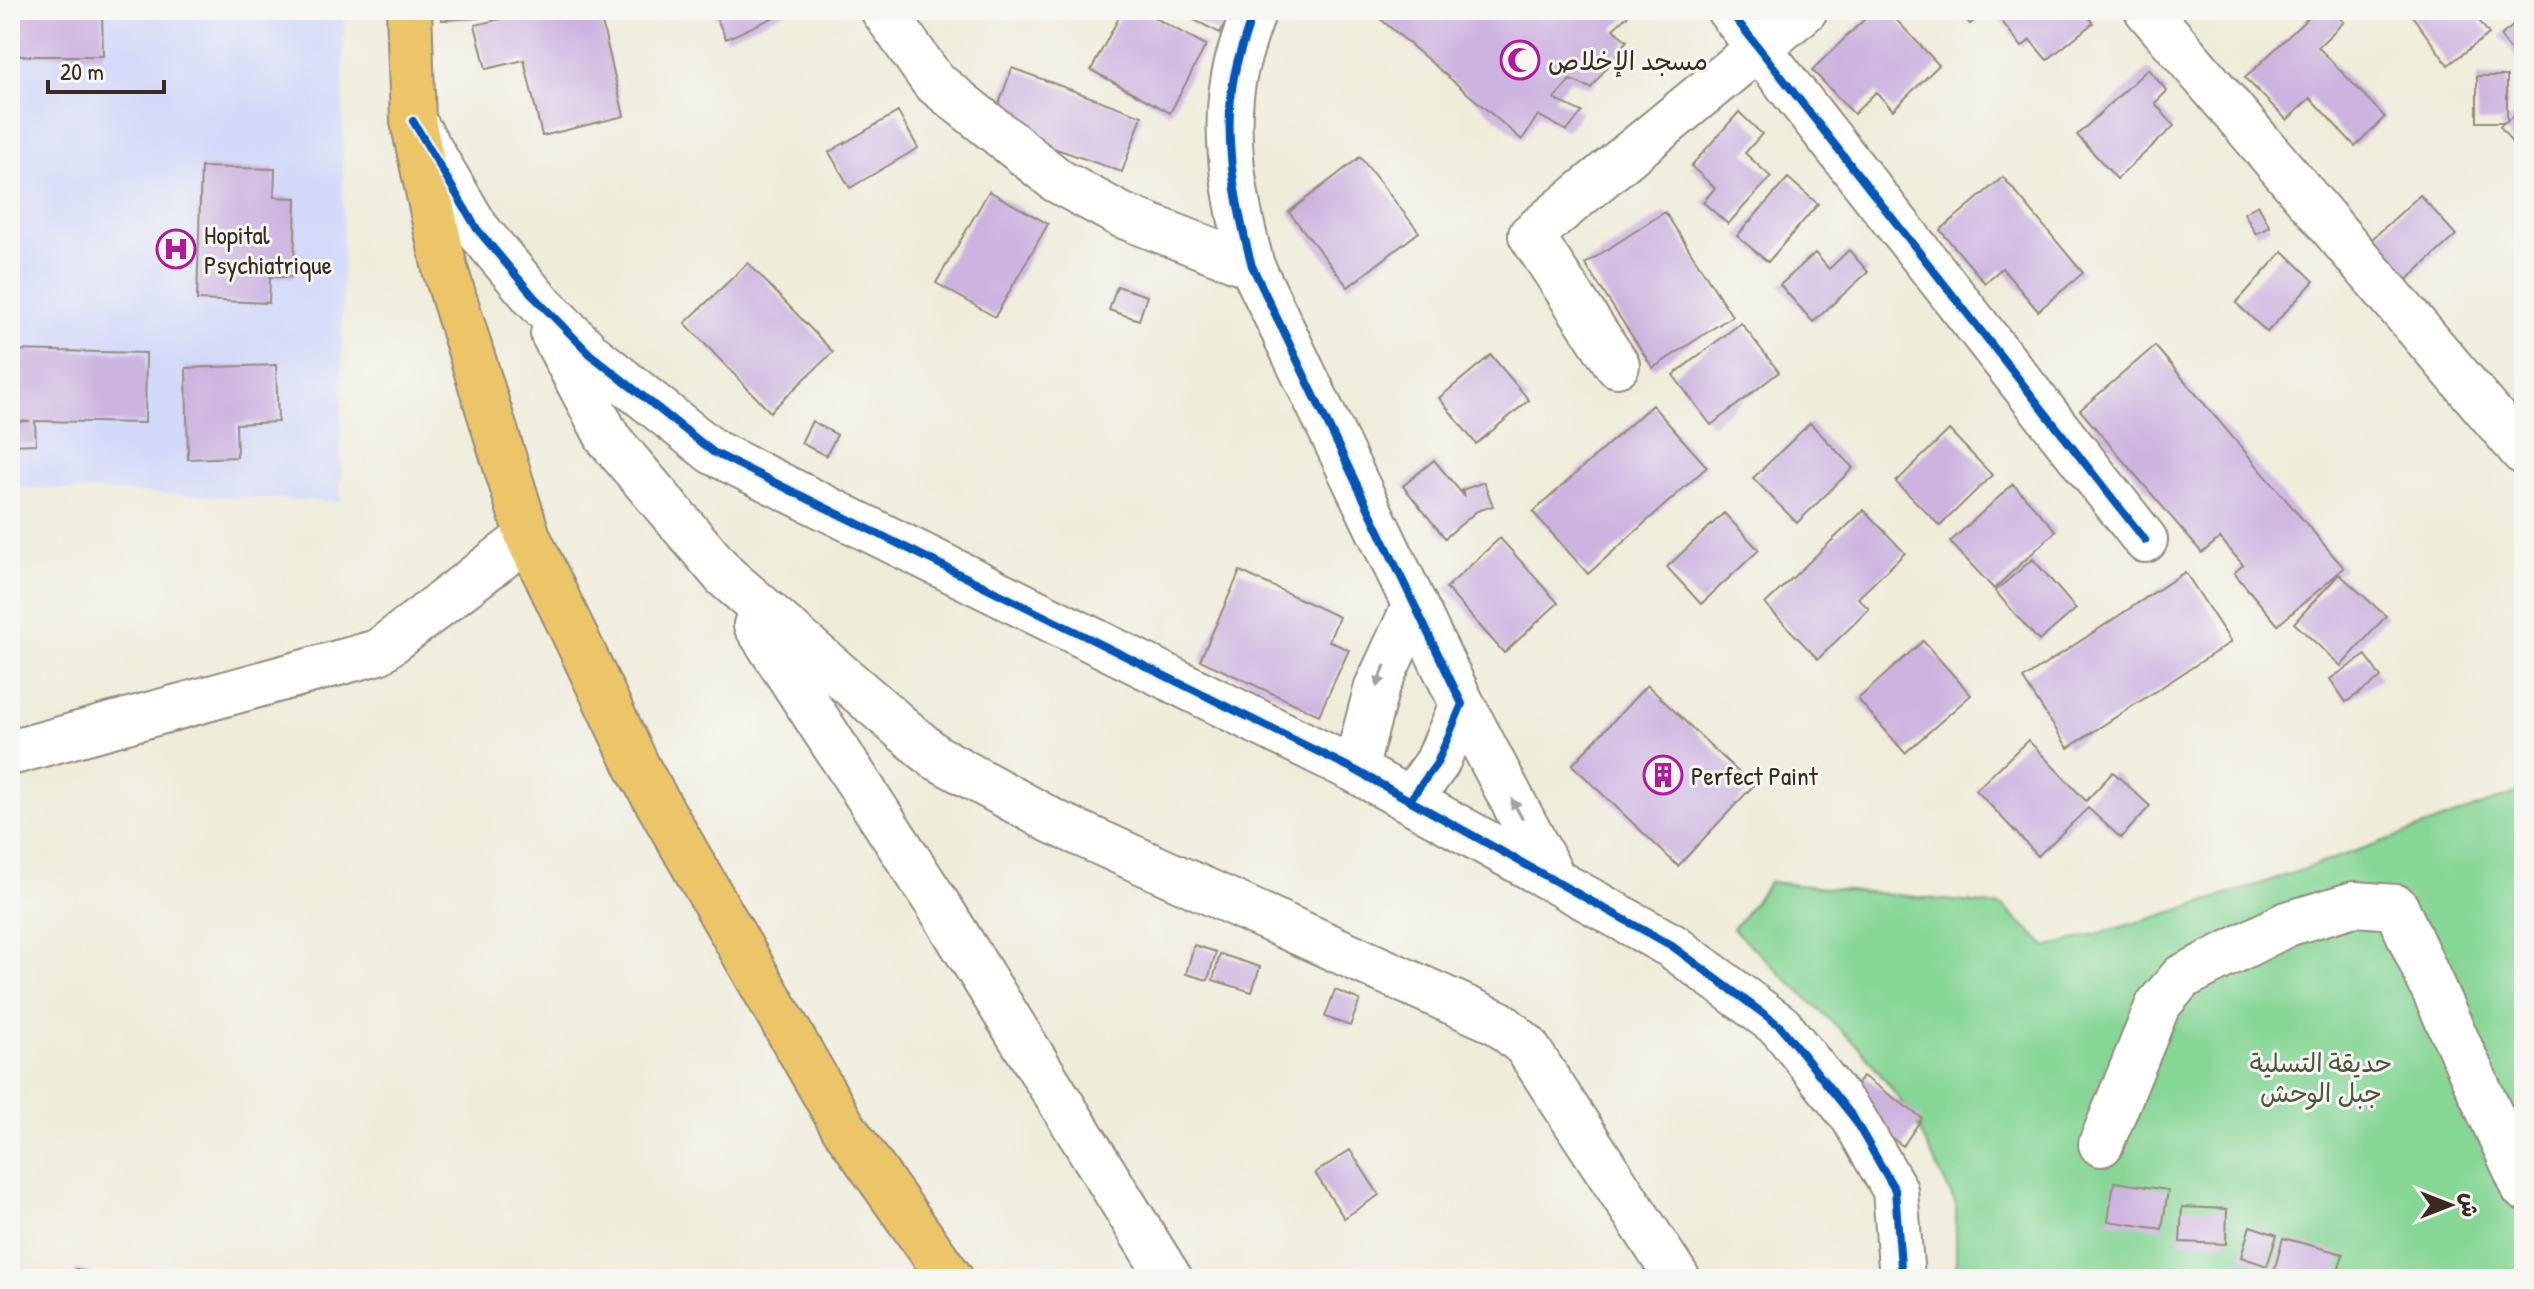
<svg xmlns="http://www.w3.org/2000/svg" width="2534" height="1289" font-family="'Patrick Hand','Playpen Sans Arabic',sans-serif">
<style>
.built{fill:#d3d9f9}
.green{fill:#86d695;stroke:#60805a;stroke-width:2}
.building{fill:#cdb4e0}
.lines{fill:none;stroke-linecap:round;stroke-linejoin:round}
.minor-casing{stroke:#958b7c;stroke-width:48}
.major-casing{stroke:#958b7c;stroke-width:48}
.minor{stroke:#fff;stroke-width:44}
.major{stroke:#edc569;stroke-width:44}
.cycleway-casing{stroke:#f6f6f2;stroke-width:13}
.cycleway{stroke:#0057b8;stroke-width:8}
.oneway{fill:#a79f9a}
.labels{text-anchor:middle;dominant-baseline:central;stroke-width:6;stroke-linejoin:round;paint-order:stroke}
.poi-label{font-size:26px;fill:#3b2a1e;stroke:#f6f6f2;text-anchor:start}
.park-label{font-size:26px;fill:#4e553c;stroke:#f6f6f2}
</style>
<rect width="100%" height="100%" fill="#f6f6f2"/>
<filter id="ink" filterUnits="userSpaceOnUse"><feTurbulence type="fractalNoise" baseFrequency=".0125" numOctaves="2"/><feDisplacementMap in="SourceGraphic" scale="16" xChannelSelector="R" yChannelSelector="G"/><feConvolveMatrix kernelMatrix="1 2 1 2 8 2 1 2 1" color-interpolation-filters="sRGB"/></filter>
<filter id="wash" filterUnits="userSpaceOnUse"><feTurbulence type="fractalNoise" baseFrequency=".006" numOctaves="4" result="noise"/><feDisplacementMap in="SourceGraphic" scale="32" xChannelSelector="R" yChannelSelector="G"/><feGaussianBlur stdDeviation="1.8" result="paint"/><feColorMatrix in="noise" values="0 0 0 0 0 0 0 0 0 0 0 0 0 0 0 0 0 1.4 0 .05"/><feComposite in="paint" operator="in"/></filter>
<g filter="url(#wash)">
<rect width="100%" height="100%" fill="#efecda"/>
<path class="built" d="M10,10h334l-3,492 -331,-15z"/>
<path class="green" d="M2524,790v489h-568v-74l-43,-88 -53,-69 -127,-119 37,-47 232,24 45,41c162,-41 319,-99 477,-157z"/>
<g id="blocks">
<path class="building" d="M10,10h92l1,46h-93z
M441,10h37v8l-36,2z
M512,10h87l25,106 -82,20 -18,-76 -38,9 -11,-44 39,-9z
M713,10h77l-64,29z
M1123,10h17l66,35 -36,68 -79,-43z
M1174,10h57l-11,23z
M1370,10h264l-21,19 14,12 -36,47 -21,-8 -16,19 28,13 -15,19 -29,-16 -16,25z
M1874,10h13l52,55 -46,45 -17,-18 -22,22 -42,-44z
M1959,10h29l-18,14z
M1993,10h90l10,13 -46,37 -17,-20 -8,7z
M2316,10h16l12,12 -26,25 67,70 -30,29 -45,-48 -23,22 -42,-42z
M2408,10h63l18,24 -41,31z
M2521,20l3,32 -7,6 -17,-22z
M1012,68l130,48 -20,56 -131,-46z
M2148,69l19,22 -12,12 19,23 -57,53 -40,-44z
M2477,76h30v45l17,-13v34l-8,6 -16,-22 5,-4h-28z
M898,112l20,36 -68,40 -21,-36z
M1739,112l23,22 -17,19 26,24 -43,47 -25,-22 12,-14 -24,-22z
M1360,157l59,75 -71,55 -59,-75z
M201,167l74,2 -1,28 22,1 -2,79h-24l-1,26 -72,-3z
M2003,177l80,96 -45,38 -36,-43 -17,15 -45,-53z
M1788,178l30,26 -50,58 -31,-26z
M989,191l59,33 -53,93 -59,-34z
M2420,195l36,40 -61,56 -36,-40z
M2258,205l12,22 -14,7 -12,-21z
M1665,212l67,104 -79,52 -68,-104z
M1849,250l19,22 -55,50 -33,-37 35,-32 14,16z
M2283,251l31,30 -47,51 -31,-29z
M748,263l85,89 -63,60 -85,-89z
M1117,286l30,10 -8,24 -30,-10z
M1741,323l38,49 -68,53 -38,-50z
M2155,346l189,222 -66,57 -44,-52 9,-8 -23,-27 -18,15 -122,-143z
M10,350l136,3 -1,70 -110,-2 1,23 -26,1v-23l20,-1 -20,-1z
M1491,355l38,45 -53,44 -37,-46z
M276,365l2,57 -42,2 1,33 -49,2 -2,-91z
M1652,405l55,62 -119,107 -55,-62z
M812,421l25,14 -11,21 -25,-13z
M1810,423l43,45 -56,55 -44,-45z
M1949,430l43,45 -52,51 -44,-44z
M1434,460l31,37 -3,-7 22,-8 9,24 -16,5 -32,27 -42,-52z
M2013,484l43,47 -62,58 -44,-47z
M1864,510l41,43 -47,45 11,11 -51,50 -53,-55z
M1724,513l35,37 -58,54 -34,-37z
M1500,538l58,65 -54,50 -58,-65z
M2033,559l43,50 -37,32 -44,-50z
M1240,571l99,46 -10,24 20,9 -30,65 -119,-55z
M2185,572l46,70 -163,106 -45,-69z
M2339,574l47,42 -45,50 -47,-43z
M1923,641l48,54 -66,58 -47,-54z
M2366,655l15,23 -35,24 -16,-23z
M1647,685l106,101 -75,80 -106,-101z
M2028,740l58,61 27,-29 37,34 -29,32 -33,-30 -50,48 -62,-66z
M1194,945l22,7 -8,28 -22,-6z
M1220,954l40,13 -8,25 -39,-12z
M1335,990l25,10 -10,26 -25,-9z
M1863,1076l59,42 -19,28 -60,-43z
M1350,1150l29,45 -35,23 -29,-45z
M2114,1182l54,8 -6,39 -54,-8z
M2182,1207l45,2 -1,35 -46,-2z
M2250,1226l27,9 -10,31 -26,-9z
M2283,1238l60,16 -7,25h-47l-16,-4z
M76,1269l29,9v1h-32z"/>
</g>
</g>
<g filter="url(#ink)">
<use href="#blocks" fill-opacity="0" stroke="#958b7c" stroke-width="2"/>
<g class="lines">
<g class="minor-casing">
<path id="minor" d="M883,10l50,71 125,100 63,34 131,51
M1254,10c-6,18 -12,35 -17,53 -17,65 -2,140 15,203l210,438 -25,59 -27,37
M1729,10l416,530
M2147,10l376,442
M418,129l59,100 58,69 56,57 122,97 642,318 317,176 108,80 73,91 42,73 7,89
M553,334l55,104 117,138 209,180 118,65 447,202 27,23 152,233
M1617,365l-86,-130 274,-225
M756,625l188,289 226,365
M1462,704l91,174
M10,753l368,-101 150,-115
M1355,770l22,-83 38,-82
M2101,1144l57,-139 24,-28 105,-53 67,-20 42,3 128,281"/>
</g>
<g class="major-casing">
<path id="major" d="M409,10l4,111 32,148 83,268 111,233 205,358 107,151"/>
</g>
<use href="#minor" class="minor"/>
<use href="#major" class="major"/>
<g class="cycleway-casing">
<path id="cycleway" d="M1254,10c-6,18 -12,35 -17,53 -17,65 -2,140 15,203l210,438 -25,59 -27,37
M1729,10l416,530
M413,121l64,108 58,69 56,57 122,97 642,318 317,176 108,80 73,91 42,73 7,89"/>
</g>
<use href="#cycleway" class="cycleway"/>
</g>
<defs><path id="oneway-solid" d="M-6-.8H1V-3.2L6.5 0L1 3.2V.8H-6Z" transform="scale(2)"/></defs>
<g class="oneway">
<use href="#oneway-solid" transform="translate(1381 676) rotate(110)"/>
<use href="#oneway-solid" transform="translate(1517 809) rotate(-118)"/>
</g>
</g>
<defs>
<g id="mosque-ring" transform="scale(2)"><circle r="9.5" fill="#f6f6f2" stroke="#b5179e" stroke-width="1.5"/><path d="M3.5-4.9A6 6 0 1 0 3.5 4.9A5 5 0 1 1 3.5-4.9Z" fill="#b5179e"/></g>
<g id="hospital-ring" transform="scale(2)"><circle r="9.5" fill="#f6f6f2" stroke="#b5179e" stroke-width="1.5"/><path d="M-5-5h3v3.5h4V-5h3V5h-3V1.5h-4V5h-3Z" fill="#b5179e"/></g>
<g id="building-ring" transform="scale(2)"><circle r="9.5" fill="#f6f6f2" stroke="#b5179e" stroke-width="1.5"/><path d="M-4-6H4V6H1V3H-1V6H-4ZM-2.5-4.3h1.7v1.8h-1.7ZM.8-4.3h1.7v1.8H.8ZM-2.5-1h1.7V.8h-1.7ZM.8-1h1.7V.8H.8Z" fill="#b5179e"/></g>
</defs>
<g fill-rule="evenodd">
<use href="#mosque-ring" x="1520" y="60"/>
<use href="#hospital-ring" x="176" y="249"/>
<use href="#building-ring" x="1663" y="775"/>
</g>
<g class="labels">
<g class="poi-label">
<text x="1548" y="60">مسجد الإخلاص</text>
<text x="204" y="234">Hopital<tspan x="204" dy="30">Psychiatrique</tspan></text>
<text x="1691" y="775">Perfect Paint</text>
</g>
<g class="park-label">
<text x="2321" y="1062">حديقة التسلية<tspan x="2321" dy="30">جبل الوحش</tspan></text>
</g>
</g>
<rect width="2534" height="1289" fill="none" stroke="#f6f6f2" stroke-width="40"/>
<g transform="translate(2450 1205) rotate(90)" stroke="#f6f6f2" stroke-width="6" paint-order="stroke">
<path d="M0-6L14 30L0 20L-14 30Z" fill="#3b2a1e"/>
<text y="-12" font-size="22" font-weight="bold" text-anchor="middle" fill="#3b2a1e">ش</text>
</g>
<path d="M48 80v12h116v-12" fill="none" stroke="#3b2a1e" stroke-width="4"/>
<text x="60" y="80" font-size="24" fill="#3b2a1e" stroke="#f6f6f2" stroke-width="6" paint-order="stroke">20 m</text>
</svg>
